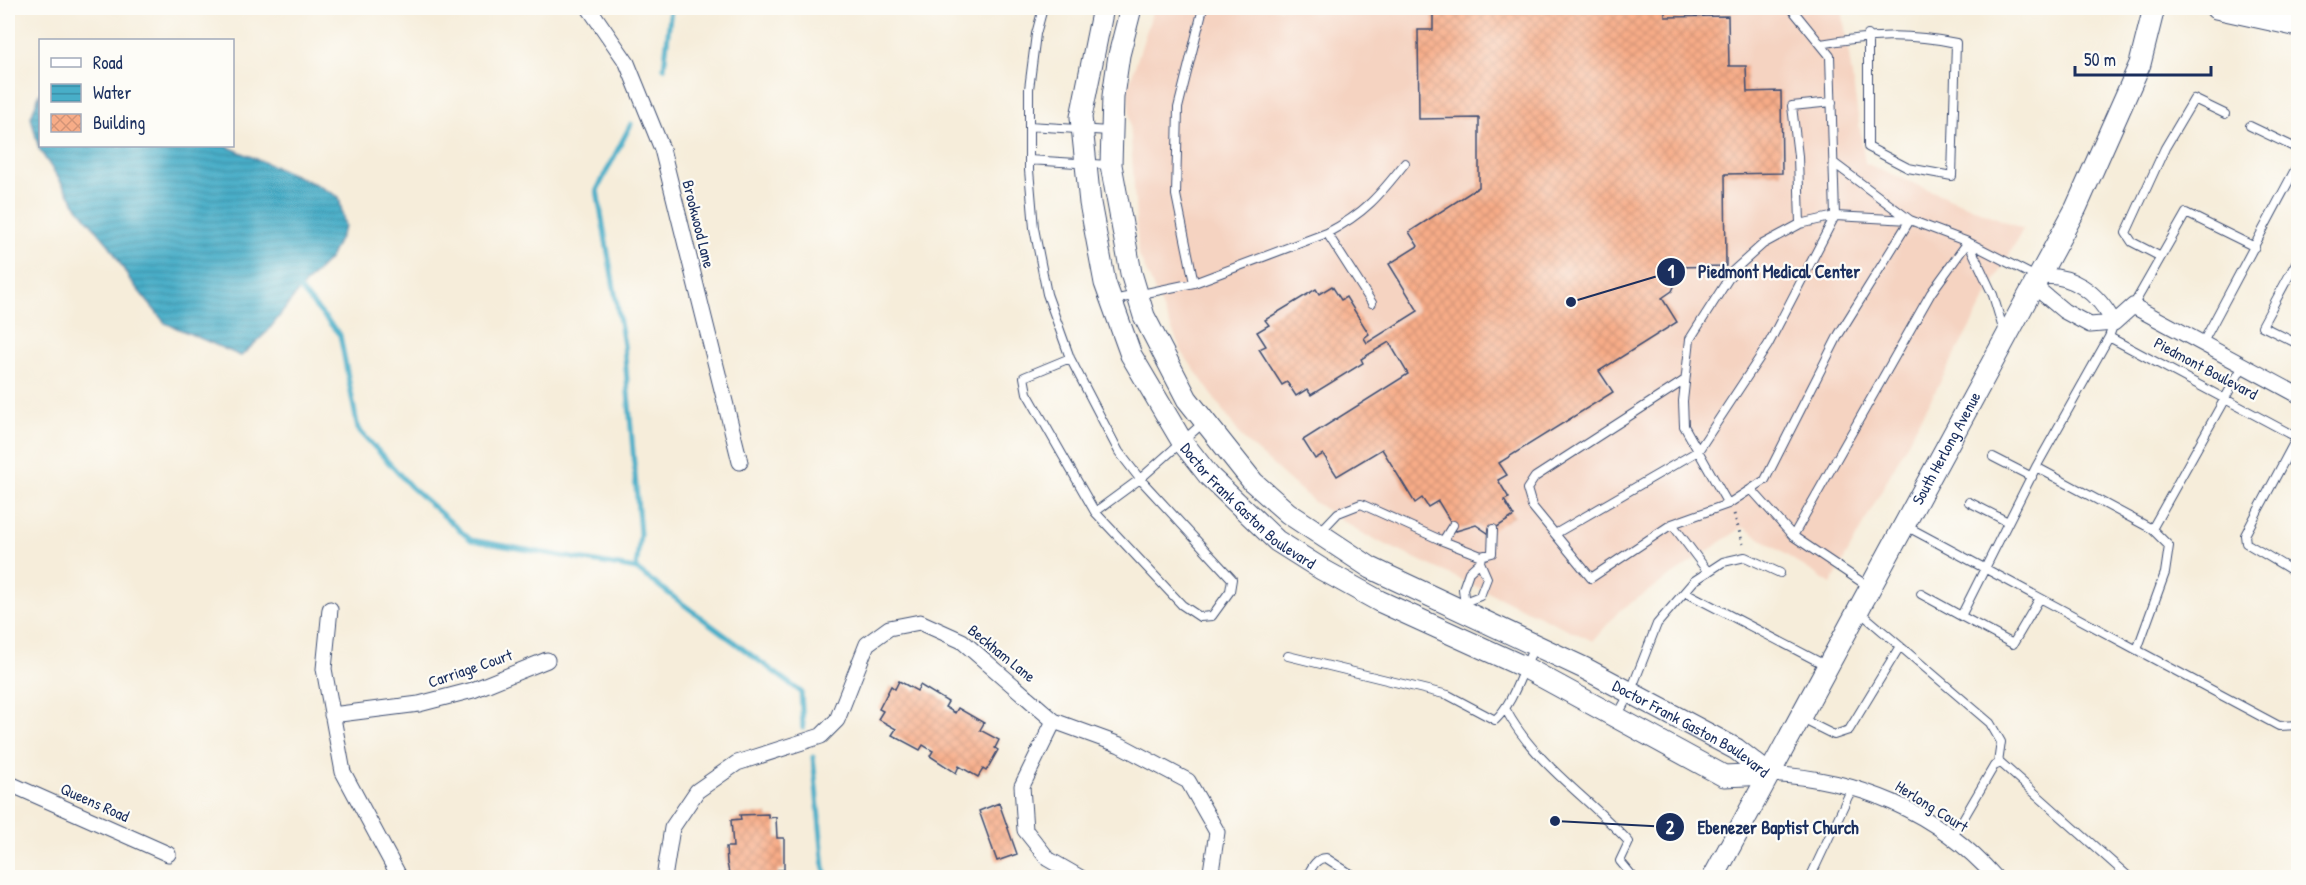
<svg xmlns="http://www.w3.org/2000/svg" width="2306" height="885" font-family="'Patrick Hand',sans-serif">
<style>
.built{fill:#f5d3c1}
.water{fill:url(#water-rules);stroke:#326e93;stroke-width:1.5}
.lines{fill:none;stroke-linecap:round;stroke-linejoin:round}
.stream{stroke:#48aec8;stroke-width:5}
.building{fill:url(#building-cross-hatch)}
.lane-casing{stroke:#3c4c71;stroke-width:10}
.street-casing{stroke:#3c4c71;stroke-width:17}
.secondary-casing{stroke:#3c4c71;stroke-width:23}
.path{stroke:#3c4c71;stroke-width:3;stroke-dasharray:1.5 4.5;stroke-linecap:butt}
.lane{stroke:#fff;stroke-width:8}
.street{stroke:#fff;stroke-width:15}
.secondary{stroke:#fff;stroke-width:21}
.labels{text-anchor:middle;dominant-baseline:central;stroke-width:4.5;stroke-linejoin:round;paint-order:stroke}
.street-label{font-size:16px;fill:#1b2f5e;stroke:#fdfcf7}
.leader{fill:none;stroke:#1b2f5e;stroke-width:2}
.callout-dot{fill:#1b2f5e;stroke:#fdfcf7;stroke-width:2}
.mark-label{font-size:18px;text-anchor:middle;font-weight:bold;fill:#fff}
.callout-label{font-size:18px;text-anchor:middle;font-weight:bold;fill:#1b2f5e;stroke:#fdfcf7;stroke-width:4.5;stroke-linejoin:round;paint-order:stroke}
</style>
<defs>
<pattern id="water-rules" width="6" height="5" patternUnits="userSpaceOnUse" patternTransform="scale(1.5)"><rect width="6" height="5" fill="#48aec8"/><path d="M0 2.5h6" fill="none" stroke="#3b8ea6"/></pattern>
<pattern id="building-cross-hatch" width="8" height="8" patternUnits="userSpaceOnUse" patternTransform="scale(1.5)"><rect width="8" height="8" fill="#f7ac87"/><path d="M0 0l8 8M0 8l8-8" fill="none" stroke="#d39477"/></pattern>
</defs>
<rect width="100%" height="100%" fill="#fdfcf7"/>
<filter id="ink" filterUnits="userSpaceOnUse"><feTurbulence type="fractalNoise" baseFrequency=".0167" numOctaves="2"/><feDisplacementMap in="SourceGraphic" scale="12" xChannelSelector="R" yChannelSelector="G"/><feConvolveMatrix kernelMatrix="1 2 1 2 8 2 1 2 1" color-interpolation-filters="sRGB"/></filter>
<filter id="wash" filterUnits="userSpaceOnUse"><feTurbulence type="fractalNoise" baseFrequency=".008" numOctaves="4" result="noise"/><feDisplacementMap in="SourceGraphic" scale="24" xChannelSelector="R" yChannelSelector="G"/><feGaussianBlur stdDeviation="1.35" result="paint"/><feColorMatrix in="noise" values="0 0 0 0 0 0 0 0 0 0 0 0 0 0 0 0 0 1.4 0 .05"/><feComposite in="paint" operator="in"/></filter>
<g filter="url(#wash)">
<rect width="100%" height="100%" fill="#f6edda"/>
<path class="built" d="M1154,8h688l23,155 158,66 -192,355 -88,-57 -124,84 -26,30 -226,-105 -53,-34 -71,-63 -61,-87 -44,-99 -10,-165z"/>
<path class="water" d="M40,92v54h186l89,38 24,13 6,30 -15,31 -30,31 -32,42 -27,25 -76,-33 -35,-43 -20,-34 -31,-37 -40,-60 -8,-32z"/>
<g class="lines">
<path class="stream" d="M664,68l7,-60
M631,124l-34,66 27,155 16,189 -4,35 165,123 2,36
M300,289l40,46 18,94 53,58 60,53 165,29
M813,757l11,111 4,10"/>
</g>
<g id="blocks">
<path class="building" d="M1433,8h232v9l63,-1 1,50h17l1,26 34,-1 1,82 -57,1 1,92 -50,1 1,13 -5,11 -10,7 15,24 -78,49 14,21 -114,71 8,12 -9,5 11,18 -5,2 10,16 -26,17 -12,-8 -20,6 -18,-30 -10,6 -6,-9 -7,5 -33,-54 -45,27 -14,-22 -8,5 -12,-19 105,-66 -19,-32 -28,17 2,4 -52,32 -4,-6 -11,7 -9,-14 -5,3 -23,-36 7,-3 -9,-14 12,-7 -4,-5 51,-31 3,5 13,-8 9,14 5,-3 23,37 -5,4 3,5 51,-32 -29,-47 29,-18 -9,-14 70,-45v-69l-60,1 -1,-89h15z
M899,681l18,10 3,-6 28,17 -3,5 10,6 3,-5 26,15 -4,7 19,10 -4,8 3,2 -12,21 -3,-2 -5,8 -19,-11 -3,7 -26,-17 3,-5 -10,-6 -3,5 -28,-15 4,-6 -18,-10 5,-8 -4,-2 12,-23 4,3z
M999,803l18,51 -20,7 -18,-50z
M768,814v4l8,-1 1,21h7v32h-6v8h-43v-5h-6l-2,-10 -1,-16h7l-2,-27 10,-1 -1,-4z"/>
</g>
</g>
<g filter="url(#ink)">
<use href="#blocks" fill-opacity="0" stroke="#3c4c71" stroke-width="1.5"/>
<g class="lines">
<g class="lane-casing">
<path id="lane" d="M1043,8l-7,26 -7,55v81l5,58 13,66 23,64 49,94 21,27 92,100 -2,12 -18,25 -12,1 -18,-12 -87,-93 -68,-119 -3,-16 46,-19
M1791,8l39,48 5,160 75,4 58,22 68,35
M1821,44c49,-9 86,-11 135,-1l-4,133 -44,-8 -40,-21v-112
M1029,126l80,5
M2250,126l48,23
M1029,160l79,5
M1800,224l-2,-68 -6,-50 40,-4
M1327,233l45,70
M2161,257l-29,-15 -6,-9 39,-85 29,-49 31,15
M2298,259l-36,67 36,18
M1194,283l-18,-88 2,-87 25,-100
M1113,300l81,-17 133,-50c38,-20 52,-37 78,-70
M2133,306l53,-93 69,34
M2114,323l-5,14 189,101
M2109,337l-73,130 116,62
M2202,344l96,-180
M2297,437l-52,98 1,8 52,31
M1993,457l39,20
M1751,489l42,47
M1969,502l39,20
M1728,504l-44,-78 -1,-25 7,-62 44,-69 29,-26 37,-20 35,-8
M1095,512l45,-33 63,-56
M1672,524l-81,54 -59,-72 -5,-17 8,-12 150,-97
M1453,525l-10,16 38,15 11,-3 1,-24
M1906,526l231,124 28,-77 4,-27 -17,-17 91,-163
M1319,533l19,-20 23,-9 82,37
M1555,534l143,-83 70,-106 67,-129
M1708,572l-36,-48 56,-20 37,-24 74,-146 71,-114 -75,-56
M1869,587l-76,-51 138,-243 37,-51 25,53 11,37
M1685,592l142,74
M1921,594l40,22 75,-149
M1467,601l13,-5 7,-18 -7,-16 1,-6
M1465,605l-2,-16 6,-17 11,-10
M1860,612l130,111 11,19 -3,21
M1961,616l52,28 27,-46
M2137,650l142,76 19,-1
M1288,656l160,39 47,25c20,-19 26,-49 39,-72
M1506,710c29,54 83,88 123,132l-9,19 14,17
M1617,716l13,-23 27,-69 37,-43 29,-19 22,-5 35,16
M1800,718l34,17 15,-5 51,-84
M1952,838l42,-72 7,-3 129,115
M1306,878c5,-9 9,-20 20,-20l31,20
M1810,878l42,-90"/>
</g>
<g class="street-casing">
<path id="street" d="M589,8l38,55 35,86 78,313
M2114,323c-16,-30 -42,-51 -78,-46l4,14 24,20 26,14 24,-2 19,-17 165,89
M330,609l-6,60 19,103 57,106
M332,715l87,-11 54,-14 74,-30
M1054,721l-32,65 3,44 23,29 33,19
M1768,774c88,4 169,37 228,104
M8,783l160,71
M664,878l8,-50 25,-37 40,-28 84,-27 16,-16 30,-76 22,-16 31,-6 42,19 92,80 66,24 68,36 29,51 -7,46"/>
</g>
<g class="secondary-casing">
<g id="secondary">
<path id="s1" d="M1103,8l-22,109 9,86 15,80 26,72 52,88 26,33 68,65 46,29 56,31 145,66 200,109 44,-2"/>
<path id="s2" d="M1131,8l-12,47 -6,41 -2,69 20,108 13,43 43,83 66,83 35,31 83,55 213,100 152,81 32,25"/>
<path d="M2216,8l82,18"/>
<path id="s3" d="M1713,878l363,-670 64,-144 14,-56"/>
</g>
</g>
<path class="path" d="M1734,514l9,30"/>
<use href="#lane" class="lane"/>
<use href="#street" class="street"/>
<use href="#secondary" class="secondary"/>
</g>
</g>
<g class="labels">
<g class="street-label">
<text transform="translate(699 224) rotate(76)">Brookwood Lane</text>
<text transform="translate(2206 368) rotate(28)">Piedmont Boulevard</text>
<text stroke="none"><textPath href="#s3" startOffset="489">South Herlong Avenue</textPath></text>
<text stroke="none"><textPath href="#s1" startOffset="549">Doctor Frank Gaston Boulevard</textPath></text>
<text transform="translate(1002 653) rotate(39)">Beckham Lane</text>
<text transform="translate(470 668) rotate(-19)">Carriage Court</text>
<text stroke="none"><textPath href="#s2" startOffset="1018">Doctor Frank Gaston Boulevard</textPath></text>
<text transform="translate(95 802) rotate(24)">Queens Road</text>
<text transform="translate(1932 806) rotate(32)">Herlong Court</text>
</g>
</g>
<path class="leader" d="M1571 302L1671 272M1555 821L1670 827"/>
<g class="callout-dot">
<circle cx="1571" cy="302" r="6"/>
<circle cx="1555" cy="821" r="6"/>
<circle cx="1671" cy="272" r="15"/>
<circle cx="1670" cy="827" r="15"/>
</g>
<g class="mark-label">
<text x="1671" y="278">1</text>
<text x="1670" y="834">2</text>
</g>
<g class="callout-label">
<text x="1779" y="278">Piedmont Medical Center</text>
<text x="1778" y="834">Ebenezer Baptist Church</text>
</g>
<rect width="2306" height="885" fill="none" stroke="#fdfcf7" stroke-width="30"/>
<rect x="39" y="39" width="195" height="108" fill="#fdfcf7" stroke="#a3aaba" stroke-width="1.5"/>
<rect x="51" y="58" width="30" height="9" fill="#ffffff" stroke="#a3aaba" stroke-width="1.5"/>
<text x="93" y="69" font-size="18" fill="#1b2f5e">Road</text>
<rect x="51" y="84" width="30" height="18" fill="url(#water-rules)" stroke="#a3aaba" stroke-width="1.5"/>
<text x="93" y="99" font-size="18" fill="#1b2f5e">Water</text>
<rect x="51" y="114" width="30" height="18" fill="url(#building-cross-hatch)" stroke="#a3aaba" stroke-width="1.5"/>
<text x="93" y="129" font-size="18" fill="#1b2f5e">Building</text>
<path d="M2075 66v9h136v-9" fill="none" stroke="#1b2f5e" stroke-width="3"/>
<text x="2084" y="66" font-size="18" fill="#1b2f5e" stroke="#fdfcf7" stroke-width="4.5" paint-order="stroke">50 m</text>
</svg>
